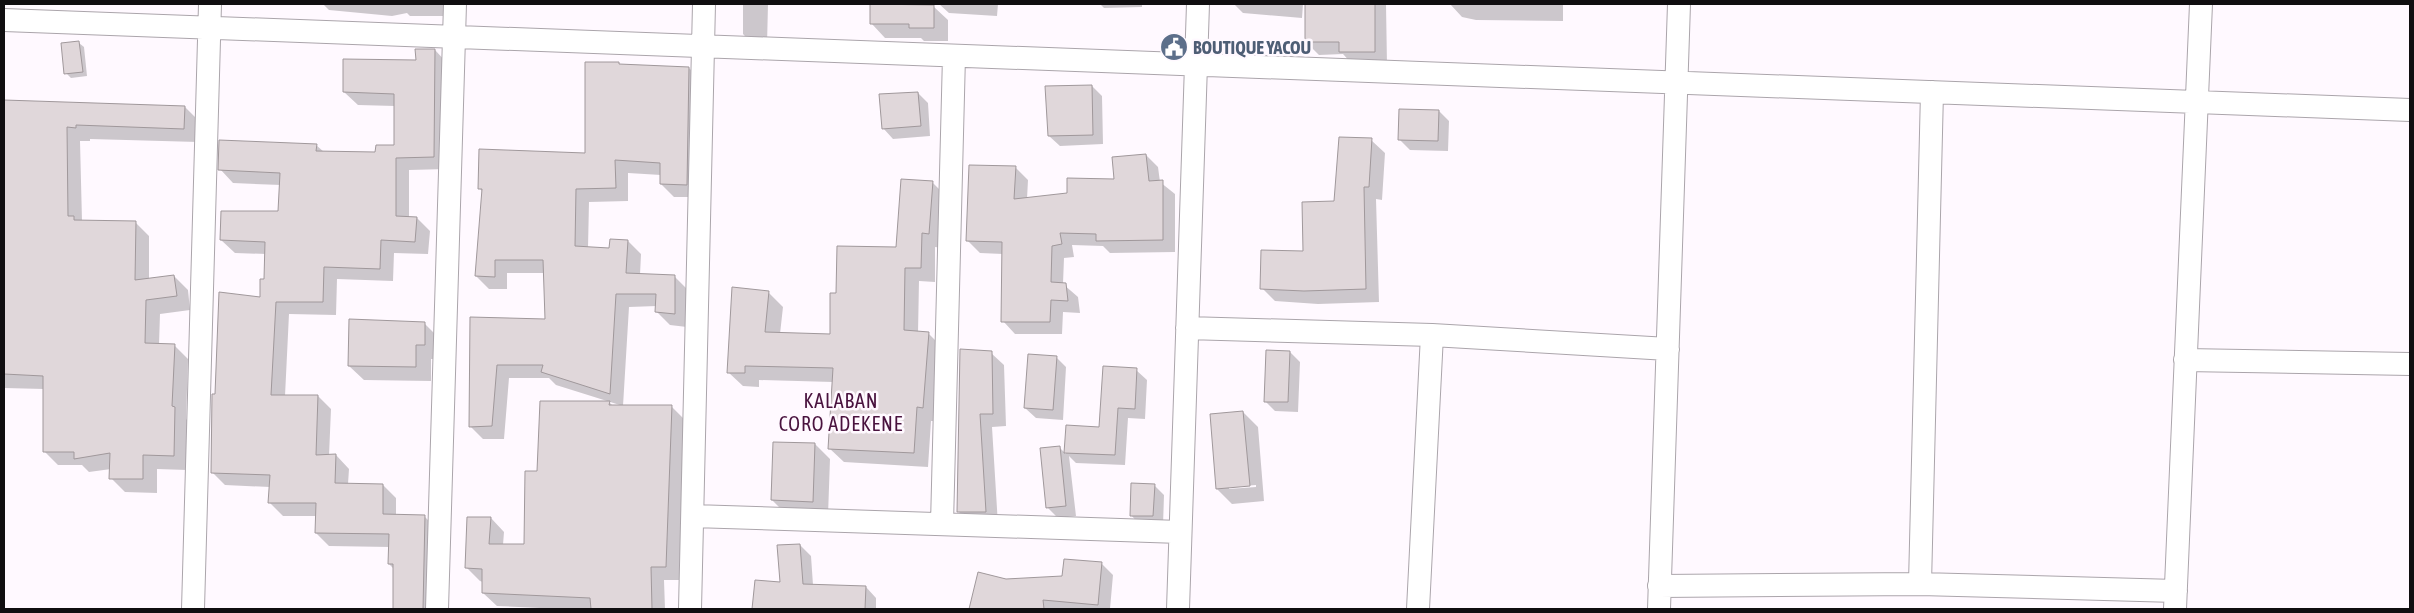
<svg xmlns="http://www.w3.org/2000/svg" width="2414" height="613" font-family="'Asap Condensed',sans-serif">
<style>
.shadow{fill:#0003;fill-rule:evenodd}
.building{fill:#e0d7da;stroke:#a0989b}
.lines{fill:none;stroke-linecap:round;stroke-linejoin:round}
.minor-casing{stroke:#aba5ab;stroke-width:24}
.minor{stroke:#fff;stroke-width:22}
.labels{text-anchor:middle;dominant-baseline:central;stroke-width:5;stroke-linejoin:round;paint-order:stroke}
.service-label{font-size:18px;font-weight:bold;fill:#4e5e75;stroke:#fff9ff;text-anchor:start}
.quarter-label{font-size:20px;letter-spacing:1px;fill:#49123e;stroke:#fff9ff}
</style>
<rect width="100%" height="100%" fill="#fff9ff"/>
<path class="shadow" d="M323,4h125l-1,12h-37l-3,-3 -15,3 -63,-6z
M743,4h25l-1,41 -14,-1 -10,-10z
M871,4h42v3h21l14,13v21h-24l-3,-3h-36l-13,-14z
M939,4h59l-1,12 -48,-3z
M1100,4h42v3l-38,1z
M1234,4h69l-1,14 -59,-5z
M1306,4h80l1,61h-34l-10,-11 -24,1 -13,-13z
M1450,4h113v17l-87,-1 -14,-3z
M79,43l5,4 3,29 -16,2 -5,-5z
M435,50l13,14 -1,105 -38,1v48h8l13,13 -2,23 -34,-1 -1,28 -56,-2 -1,36 -47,-1 -4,82h33l13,13 -2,47 7,-1 13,14 -1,15 35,1 13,13v18l29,1 13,13 -2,79h-42v-40l-5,-5 1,-17 -61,-1 -13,-13 1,-17h-34l-14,-14 1,-15 -45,-2 -13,-13 54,-191v-27l-31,-1 -14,-13 58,-28 2,-27 -48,-2 -13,-14 96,-24 8,7 53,1 19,-7 -1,-40 -37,-1 -14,-13 73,-31z
M619,63l2,3 68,2 13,13 -3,116h-25l-13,-13v-9l-33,-2v28l-39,1 -1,46 22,1 18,-8 13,13 -1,21 35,2 13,13 -1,37 -17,-2 -13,-13v-6l-28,1 -6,99 -67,-21 -7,-7h-40l-5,61h-21l-13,-13 2,-108 75,2 -3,-47h-37v16h-18l-13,-13 7,-84 -3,-3 106,-35z
M1092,86l10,10 1,48 -43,2 -11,-10z
M918,93l10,10 2,33 -37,3 -10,-11z
M4,101l181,6 14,14 -1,21 -108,-3v2h-10l2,80 53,1 14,14v43l25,-3 14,14 2,20 -30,4 -1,31h15l14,14 -2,60 3,3 -2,48 -30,-1v24l-32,-1 -14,-14v-9l-22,3 -7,-7h-24l-14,-14v-62l-40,-1z
M1439,111l10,10 -1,30 -38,-1 -10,-10z
M1371,140l14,13 -3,47 -6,-1 3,103 -61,2 -43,-3 -13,-13 42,-36z
M1146,155l12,12 2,15 15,12v58l-65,1 -7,-7 -31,-1 2,12 -10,1 -1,26 15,13 2,16 -17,-1 -1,22h-47l-12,-13v-67l-23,-1 -13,-13 48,-73 13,13 -1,19 41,-5 48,-14z
M932,182l14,14 -3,52 -8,-1v35l-16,-1 -1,52h10l15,15 -6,73h-6l-3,46 -84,-5 -15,-14 4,-66 -74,-2v7l-16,-1 -15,-14 41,-79 14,14 -3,27 51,1 7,-41 60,-45z
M424,323l15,15 1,21h-9v22l-67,-1 -15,-14z
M1290,352l10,10 -2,50 -23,-1 -10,-10z
M991,353l13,12 2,61 -14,1 6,98 -27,-1 -13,-13z
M1056,357l10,10 -3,53 -27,-2 -11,-10z
M1136,370l11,10 -2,39 -17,-1 -3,47 -49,-2 -7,-7 7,60 -18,2 -11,-11 12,-60 7,7 1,-27 33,2z
M609,402l4,4 59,1 13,13 -6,160h-15l1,29h-104l-64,-3 -14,-13v-11l-3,-1 -13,-13 24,-50 13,14 -1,13h23l13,-73z
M1243,412l15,15 6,74 -32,3 -15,-15zM1256,485v2l-27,2v-2z
M815,444l15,15 -2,57 -41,-1 -15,-15z
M1154,485l10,10 -1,31h-22l-10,-11z
M800,545l11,11 2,29 53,2 10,11v11h-125h2l3,-28 25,2z
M1101,563l12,12 -3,34h-140l9,-35 27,6 58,-2z"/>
<path class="building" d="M870,4l64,1v23h-25v-4h-39z
M1305,4h70v48h-36v-10h-34z
M79,41l4,31 -19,2 -3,-31z
M415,49h20l-1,108 -38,1v58l21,1 -2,25 -34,-2 -1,29 -56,-2 -1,35h-47l-5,93h47l-2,60 20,-1 -1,29 48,1v30l42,1 -2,94h-30v-45h-5l1,-30 -74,-1 1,-30h-48l2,-28 -59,-2 1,-79h3l4,-102 41,5v-18h4l1,-37 -45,-2 1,-29h57l2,-38 -62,-3 1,-30 98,4 -1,7 59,1 1,-7h18v-51l-51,-2v-33l73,1z
M585,62h34v2l70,3 -2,118 -27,-1v-21l-45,-3 1,28 -40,1 -1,57 34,2 1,-9 18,1 -2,33 49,2v39l-20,-2 1,-18h-40l-6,100 -69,-22 2,-7h-46l-5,61 -23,1 1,-110 75,2 -2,-59h-48v17l-20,-1 7,-87h-4l1,-40 106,4z
M1092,85l1,50 -45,1 -3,-50z
M918,92l3,34 -39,3 -3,-35z
M4,100l181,6 -1,23 -108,-4v3l-9,-1 1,89h6v4l62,1 -1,59 39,-5 3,21 -31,4 -1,43 30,1 -3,62 3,1 -1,49 -31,-1v24h-34l1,-26 -36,6v-7h-31v-76l-39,-2z
M1399,109l40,1 -1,31 -40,-1z
M1339,137l33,1 -3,49h-5l2,102 -62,2 -44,-2 1,-39 42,1 -1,-49 32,-1z
M1146,154l3,27 14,-1v60l-67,1v-7l-36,-1 2,11 -10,2 -1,36 15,1 2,18 -17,-1 -1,22h-49l1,-80 -36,-1 3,-76 47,1 -2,33 53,-6v-15l47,1 -2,-22z
M901,179l32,2 -4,53 -7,-1 -1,35h-16l-1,62 25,2 -6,76 -6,-1 -3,46 -86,-4 5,-81 -88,-2v7h-18l5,-86 37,4 -4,41 65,2v-41h6l1,-47 59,1z
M349,319l76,3v23h-9v22l-68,-1z
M960,349l32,2 1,63h-13l6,98h-29z
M1266,350l24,1 -2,51h-24z
M1028,354l29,2 -4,54 -29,-2z
M1103,366l34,2 -2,41 -17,-1 -3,47 -51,-2 2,-28 33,2z
M540,401h70l-1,4h63l-6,162h-15l1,42h-61l-1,-11 -108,-5v-24l-17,-1 2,-51h24l-2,27h35l1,-73h12z
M1243,411l7,75 -34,3 -6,-75z
M773,442l42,1 -2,59 -42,-2z
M1060,446l6,60 -20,2 -6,-60z
M1131,483l24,1 -2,32h-23z
M800,544l3,40 63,2 -1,23h-113l3,-29 25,2 -3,-37z
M1064,559l38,3 -4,43 -55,-5 1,9h-75l9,-37 28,7 56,-3z"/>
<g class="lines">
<g class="minor-casing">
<path id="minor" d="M4,20l2406,90
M1187,328l245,7 236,14
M2185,360l225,4
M693,516l487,16
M942,524l12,-468
M1920,584l12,-492
M1659,586l261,-2 256,7
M193,609l17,-605
M437,609l18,-605
M690,609l14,-605
M1178,609l20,-605
M1418,609l14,-274
M1659,609l20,-605
M2175,609l26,-605"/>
</g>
<use href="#minor" class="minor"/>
</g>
<defs>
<g id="civic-disc" transform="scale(1.4375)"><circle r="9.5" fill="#5c6f8a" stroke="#fff9ff"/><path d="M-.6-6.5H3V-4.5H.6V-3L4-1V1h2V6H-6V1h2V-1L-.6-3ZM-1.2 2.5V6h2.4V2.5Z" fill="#fff"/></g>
</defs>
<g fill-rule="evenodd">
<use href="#civic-disc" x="1174" y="47"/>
</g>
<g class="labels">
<g class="service-label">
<text x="1193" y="47">BOUTIQUE YACOU</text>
</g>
<g class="quarter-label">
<text x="841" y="400">KALABAN<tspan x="841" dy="23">CORO ADEKENE</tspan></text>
</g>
</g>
<rect width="2414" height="613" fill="none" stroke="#100e10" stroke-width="10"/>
</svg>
